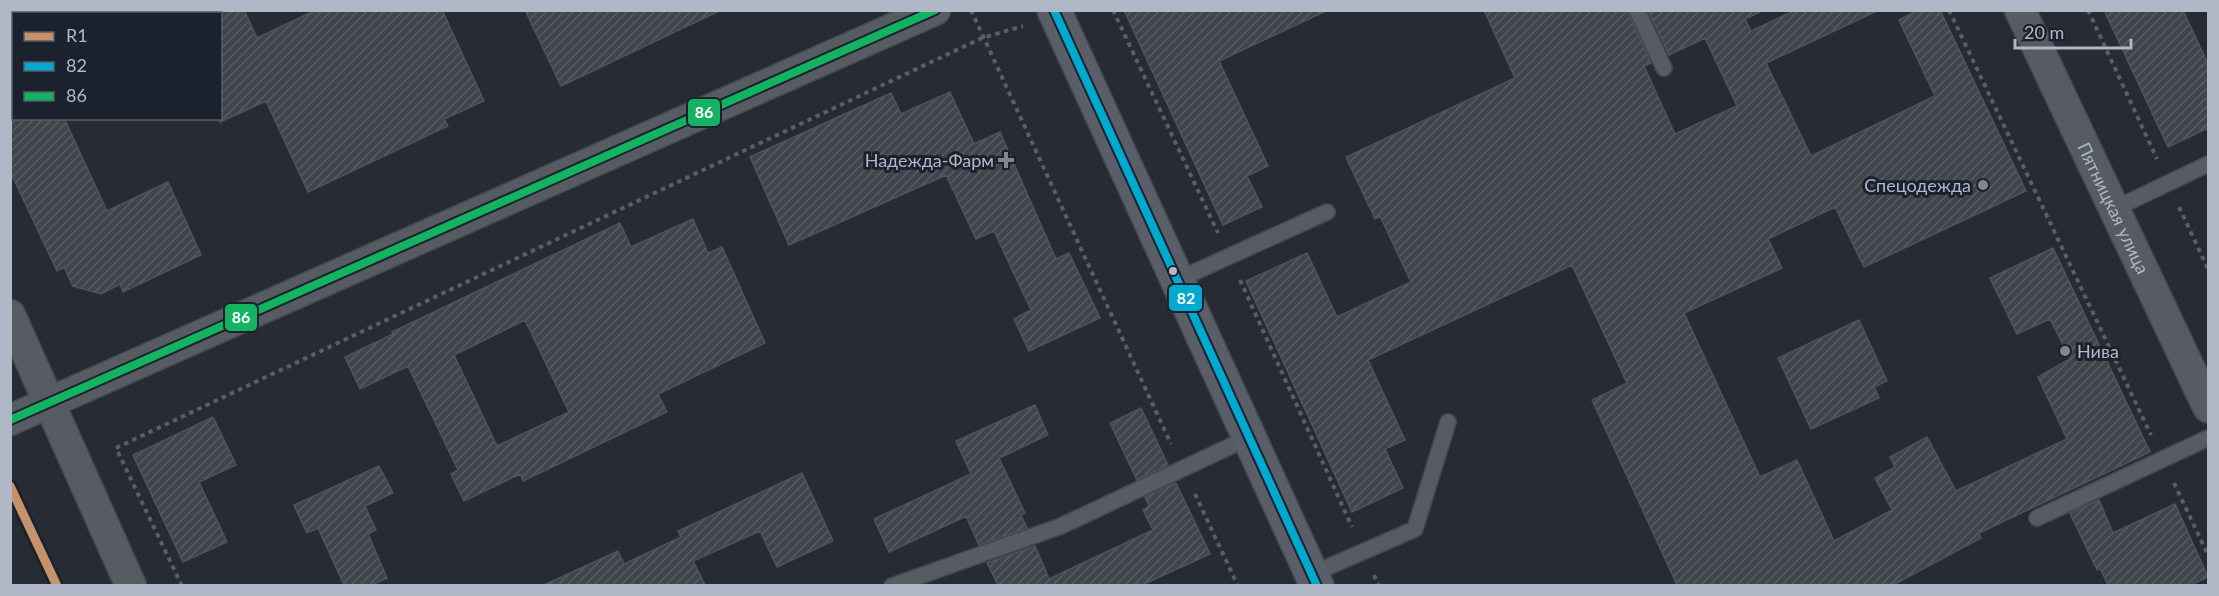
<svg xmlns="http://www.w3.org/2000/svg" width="2219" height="596" font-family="Lato,sans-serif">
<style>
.building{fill:url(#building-hatch);stroke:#4f535c;stroke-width:1.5;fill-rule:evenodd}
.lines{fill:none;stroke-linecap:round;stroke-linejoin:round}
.lane-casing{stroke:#45484f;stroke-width:18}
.street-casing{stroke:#45484f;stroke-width:33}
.secondary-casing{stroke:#45484f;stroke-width:36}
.path{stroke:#5a5e66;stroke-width:4;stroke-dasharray:4.5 4.5;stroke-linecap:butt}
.lane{stroke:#575b62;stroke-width:15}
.street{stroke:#575b62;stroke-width:30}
.secondary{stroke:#5a5e68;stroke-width:33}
.bus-1-casing{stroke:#1b222e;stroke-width:12}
.bus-2-casing{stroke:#1b222e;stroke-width:12}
.bus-1{stroke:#00a9ce;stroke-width:8}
.bus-2{stroke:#13b361;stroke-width:8}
.rail-1-casing{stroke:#1b222e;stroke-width:14}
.rail-1{stroke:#c7916a;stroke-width:9}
.poi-dot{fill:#808693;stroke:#1b222e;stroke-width:2}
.bus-dot{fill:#b0b7c6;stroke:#1b222e;stroke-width:2}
.labels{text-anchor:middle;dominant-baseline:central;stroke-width:6;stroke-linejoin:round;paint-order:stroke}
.poi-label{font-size:18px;fill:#b0b7c6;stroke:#1b222e;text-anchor:end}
.street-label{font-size:18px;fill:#b0b7c6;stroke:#1b222e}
.line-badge{stroke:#1b222e;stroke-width:2}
.badge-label{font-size:16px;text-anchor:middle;font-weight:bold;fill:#fff}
</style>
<defs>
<pattern id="building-hatch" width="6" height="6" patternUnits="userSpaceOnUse" patternTransform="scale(1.5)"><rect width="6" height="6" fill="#40444b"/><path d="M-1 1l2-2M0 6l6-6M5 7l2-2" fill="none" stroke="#595d63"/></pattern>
</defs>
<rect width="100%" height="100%" fill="#272c34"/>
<path class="building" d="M220,10h24l13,28 59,-28h126l42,91 -40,18 4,7 -140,66 -42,-91 -46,21z
M525,10h196l-160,76z
M1124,10h204l-109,51 49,105 -21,10 15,31 -39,18z
M1484,10h143l24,53 -7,3 31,68 62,-28 -32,-68 -36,17 -21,-45h116l-19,9 6,12 45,-21h83l-113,53 45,93 124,-60 -36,-76 19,-10h22l86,181 -162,76 -29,-60 -67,32 14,29 -98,45 76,164 37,-17 37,81 58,-31 -17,-32 20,-11 -5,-10 37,-20 29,54 111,-52 -29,-62 32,-18 -20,-40 -33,15 -27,-56 63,-30 97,204 -171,81 2,5 -88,47h-216l-85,-185 35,-17 -55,-118 -204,95 37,80 -20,9 18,39 -51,24 -106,-231 61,-28 30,64 74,-35 -31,-66 -5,3 -29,-62 169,-79z
M2104,10h79l25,54v64l-40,19z
M950,92l24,52 26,-12 56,127 13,-6 31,65 -71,33 -15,-32 17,-9 -37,-79 -18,8 -30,-64 -157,70 -39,-88 141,-64 10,21z
M10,118h54l43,93 61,-29 33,73 -78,37 -3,-8 -19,10 -28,-8 -9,-19 -7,4 -47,-100z
M693,219l15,34 14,-6 43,96 -107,51 9,18 -144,69 -3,-7 -56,27 -13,-27 7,-4 -50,-104 -48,23 -15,-32 48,-23 -1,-2 228,-109 11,24zM525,320l44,92 -72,34 -43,-91z
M1859,320l28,61 -13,6 5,11 -68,31 -33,-71z
M1035,405l13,30 -49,23 26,55 -4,2 6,13 -48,17 -13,-29 -77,36 -15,-33 97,-45 -15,-33z
M1141,408l27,57 -31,15 -27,-57z
M213,417l23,48 -37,17 28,60 -44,20 -50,-107z
M379,466l14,27 -28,13 11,24 -8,4 19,44 -16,7h-27l-26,-57 -11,5 -13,-28z
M802,473l31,68 -56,26 -17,-36 -67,30 12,24h-161l74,-34 6,13 57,-27 -3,-6z
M1176,483l34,71 -68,31h-144l-11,-22 48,-17 14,33 104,-49 -10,-20 6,-4 -4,-9z
M2099,500l14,33 62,-29 33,73 -17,8h-83l-8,-17 -3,2 -27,-57z"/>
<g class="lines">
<g class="lane-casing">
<path id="lane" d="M1637,10l27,58
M2114,209l94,-45
M1177,280l150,-68
M2037,518l171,-80
M1312,574l103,-45 33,-107
M892,586l169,-60 189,-89"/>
</g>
<g class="street-casing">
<g id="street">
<path id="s1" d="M2020,10l188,397"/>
<path d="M10,315l121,271"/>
<path d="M10,420l925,-410"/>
</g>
</g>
<g class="secondary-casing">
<path id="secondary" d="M1054,10l263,576"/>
</g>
<path class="path" d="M971,10l200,434
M1113,10l105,223
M1949,10l202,425
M2088,10l69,149
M2179,207l29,62
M1240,280l112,247
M2174,483l34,72
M1195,494l43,92
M1374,575l5,11
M182,586l-66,-138 866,-410 41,-12"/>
<use href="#lane" class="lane"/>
<use href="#street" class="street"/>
<use href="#secondary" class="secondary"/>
<g class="bus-1-casing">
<path id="bus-1" d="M1054,10l263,576"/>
</g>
<g class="bus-2-casing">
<path id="bus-2" d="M10,420l925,-410"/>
</g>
<use href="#bus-1" class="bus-1"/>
<use href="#bus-2" class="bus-2"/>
<g class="rail-1-casing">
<path id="rail-1" d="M10,486l47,100"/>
</g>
<use href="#rail-1" class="rail-1"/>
</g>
<g class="poi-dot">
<path d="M1003 151h6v6h6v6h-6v6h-6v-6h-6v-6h6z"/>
<circle cx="1983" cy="185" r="6"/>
<circle cx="2065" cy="351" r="6"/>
</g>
<circle class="bus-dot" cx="1173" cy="271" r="5"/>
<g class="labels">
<g class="poi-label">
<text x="994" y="160">Надежда-Фарм</text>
<text x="1971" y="185">Спецодежда</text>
<text x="2077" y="351" text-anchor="start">Нива</text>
</g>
<g class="street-label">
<text stroke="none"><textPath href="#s1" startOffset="219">Пятницкая улица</textPath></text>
</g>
</g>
<g class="line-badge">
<rect x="687" y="98" width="34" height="29" rx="6" fill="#13b361"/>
<rect x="1168" y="284" width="35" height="28" rx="6" fill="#00a9ce"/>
<rect x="224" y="303" width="34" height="29" rx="6" fill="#13b361"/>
</g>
<g class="badge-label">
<text x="704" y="118">86</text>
<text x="1186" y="304">82</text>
<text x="241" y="323">86</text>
</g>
<rect width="2219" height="596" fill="none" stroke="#b0b7c6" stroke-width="24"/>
<rect x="12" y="12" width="210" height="108" fill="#1b222e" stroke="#575e6b" stroke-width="1.5"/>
<rect x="24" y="32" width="30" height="9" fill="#c7916a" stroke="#575e6b" stroke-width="1.5"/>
<text x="66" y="42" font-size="18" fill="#b0b7c6">R1</text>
<rect x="24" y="62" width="30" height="9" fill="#00a9ce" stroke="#575e6b" stroke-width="1.5"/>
<text x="66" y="72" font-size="18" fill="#b0b7c6">82</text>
<rect x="24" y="92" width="30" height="9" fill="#13b361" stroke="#575e6b" stroke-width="1.5"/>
<text x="66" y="102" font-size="18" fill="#b0b7c6">86</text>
<path d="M2015 39v9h116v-9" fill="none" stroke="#b0b7c6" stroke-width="3"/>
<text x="2024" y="39" font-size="18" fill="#b0b7c6" stroke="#1b222e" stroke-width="4.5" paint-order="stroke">20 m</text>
</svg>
